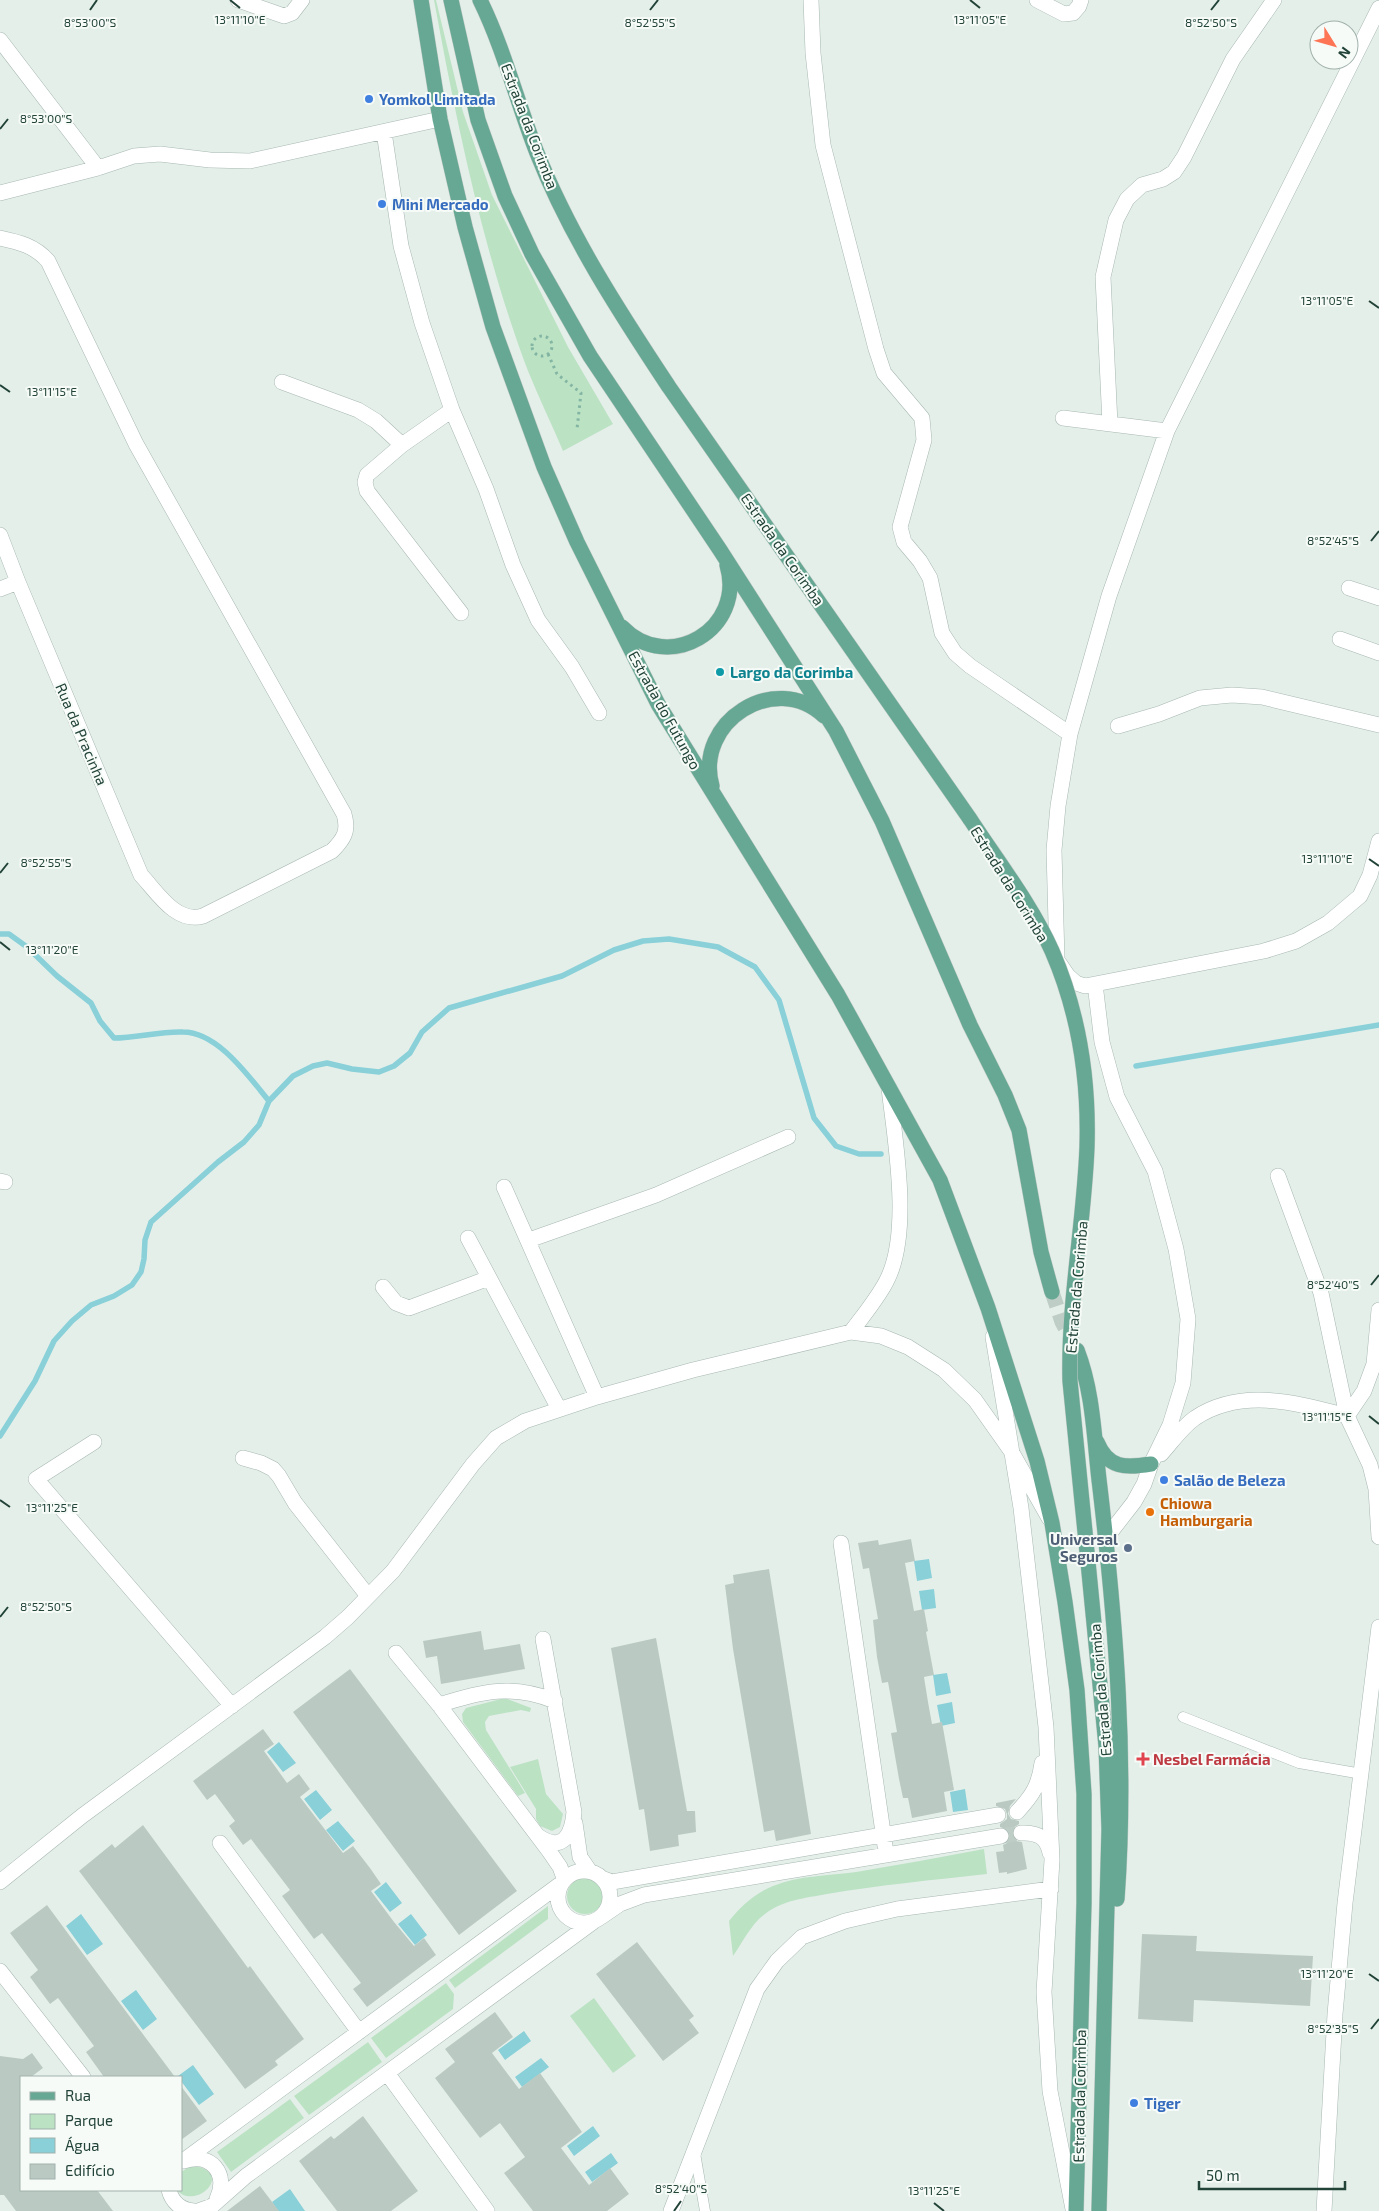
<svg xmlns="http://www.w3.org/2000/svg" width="1379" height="2211" font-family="'Exo 2',sans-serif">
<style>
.green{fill:#bce2c4}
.water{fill:#89d0d8}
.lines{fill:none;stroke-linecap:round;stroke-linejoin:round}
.stream{stroke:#89d0d8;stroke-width:5.5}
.building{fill:#bacac3}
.minor-tunnel{stroke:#becdc6;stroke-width:15;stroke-dasharray:15 8;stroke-linecap:butt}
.primary-tunnel{stroke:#becdc6;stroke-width:15;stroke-dasharray:15 8;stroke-linecap:butt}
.service-casing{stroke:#a7b8b1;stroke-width:11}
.minor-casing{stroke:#a7b8b1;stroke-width:16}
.primary-casing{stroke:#c1cac7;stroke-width:16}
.path{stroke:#83b5a3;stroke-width:3;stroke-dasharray:2.5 4;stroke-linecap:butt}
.service{stroke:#fff;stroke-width:10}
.minor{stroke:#fff;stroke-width:15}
.primary{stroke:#66a893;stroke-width:15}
.primary-bridge-casing{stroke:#c1cac7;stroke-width:16;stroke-linecap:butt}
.primary-bridge{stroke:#66a893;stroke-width:15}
.ticks{fill:none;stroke:#224338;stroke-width:2}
.shop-dot{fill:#3f7fe0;stroke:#f6fbf8;stroke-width:2}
.culture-dot{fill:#0f9aa8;stroke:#f6fbf8;stroke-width:2}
.food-dot{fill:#e8710a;stroke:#f6fbf8;stroke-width:2}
.service-dot{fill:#5c6f8a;stroke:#f6fbf8;stroke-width:2}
.health-dot{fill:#e0444e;stroke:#f6fbf8;stroke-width:2}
.labels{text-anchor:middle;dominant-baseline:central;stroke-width:4;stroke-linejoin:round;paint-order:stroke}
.shop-label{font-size:15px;font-weight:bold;fill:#366cbe;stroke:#f6fbf8;text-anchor:start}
.street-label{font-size:15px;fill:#224338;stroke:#f6fbf8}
.culture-label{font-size:15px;font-weight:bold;fill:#0d838f;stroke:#f6fbf8;text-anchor:start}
.food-label{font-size:15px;font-weight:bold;fill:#c56008;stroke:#f6fbf8;text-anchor:start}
.service-label{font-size:15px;font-weight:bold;fill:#4e5e75;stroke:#f6fbf8;text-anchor:end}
.health-label{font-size:15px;font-weight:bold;fill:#be3a42;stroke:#f6fbf8;text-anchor:start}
.ticks-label{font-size:12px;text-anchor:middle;fill:#224338;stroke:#f6fbf8;stroke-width:4;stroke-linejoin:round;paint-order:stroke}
</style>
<rect width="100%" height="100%" fill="#e5efea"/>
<path class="green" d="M434,0h2l27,112 29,83 76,152 45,77 -50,27c-11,-26 -24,-53 -35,-80 -45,-119 -71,-246 -94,-371z
M505,1698l26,10 -1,4 -9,-2 -32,6 -4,6 1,8 39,63 -7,3 -55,-74 -1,-8 4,-6z
M538,1759l8,35 17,20 -3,13 -8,4 -12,-5 -4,-7v-10l-26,-42z
M984,1849l3,25c-54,6 -107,11 -160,20 -21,4 -44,6 -62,20 -14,10 -22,28 -32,42l-4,-35c12,-15 26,-28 44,-35 26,-11 56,-10 83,-14 42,-7 85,-15 128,-23z
M567 1896a18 18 0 1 1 36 0a18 18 0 1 1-36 0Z
M548,1906v13l-93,69 -6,-8z
M446,1983l8,11 -1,15 -67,49 -15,-20z
M594,1998l42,58 -23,17 -43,-57z
M368,2042l14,20 -73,53 -15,-19z
M290,2099l14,19 -73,54 -14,-20z
M195,2166c40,8 -1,45 -18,24h4v-18l8,-5z"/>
<path class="water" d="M929,1559l3,19 -15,3 -3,-20z
M934,1589l2,19 -14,2 -3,-19z
M947,1673l4,20 -15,3 -3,-21z
M952,1702l3,21 -14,3 -4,-21z
M279,1742l17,21 -13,9 -16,-20z
M965,1789l3,21 -15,2 -3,-20z
M316,1790l16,20 -12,10 -16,-21z
M338,1821l17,20 -12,10 -17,-21z
M386,1882l16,21 -12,9 -16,-20z
M81,1914l22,30 -16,11 -21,-29z
M411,1914l16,21 -12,10 -17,-21z
M136,1990l21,29 -14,11 -22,-29z
M524,2031l7,10 -26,19 -7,-10z
M541,2058l8,9 -27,20 -7,-10z
M193,2065l21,29 -15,11 -18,-24v-4l-3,-1z
M593,2126l7,10 -26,20 -7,-10z
M611,2153l7,10 -26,19 -7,-10z
M290,2189l15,22h-27l-6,-9z"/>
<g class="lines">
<path class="stream" d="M0,934h9l18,13 30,29 34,27 9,18 14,17c23,0 46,-7 69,-6 35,0 66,45 86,69
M1136,1066l243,-41
M0,1436l35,-55 19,-40 18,-20 19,-16 23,-9 18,-11 9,-13 3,-13 1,-19 6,-18 67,-60 26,-20 15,-17 10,-24 24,-25 20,-10 14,-3 25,6 27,3 15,-6 16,-13 12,-21 27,-24 113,-32 52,-26 29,-9 26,-2 49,8 37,20 24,33 35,118 22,28 23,8h22"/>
</g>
<path class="building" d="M911,1539l4,22 -10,2 9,48 10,-2 4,22 -2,1 8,43 -10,2 4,25 4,22 10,-2 12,68 -10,2 3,19 -35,7 -4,-20h-5l-4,-19 -8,-46 6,-1 -9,-50 -6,1 -5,-26 -4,-37 5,-1 -9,-51 -6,1 -5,-26 20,-3 1,5z
M769,1569l42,265 -35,7 -2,-11 -10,2 -31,-183 -8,-64 9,-2 -1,-8z
M481,1631l3,19 36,-6 5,25 -84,15 -4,-28 -11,2 -3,-17z
M656,1638l31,173h8l1,21 -18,3 1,11 -29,5 -6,-42 -5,1 -28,-162z
M350,1669l167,222 -58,44 -166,-223z
M263,1729l11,15 -10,7 23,32 12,-9 11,15 -10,8 43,56 10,-7 17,22 11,16 -10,7 23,31 20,24 10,-8 12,17 -69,52 -14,-18 8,-6 -39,-50 -8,6 -32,-43 8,-6 -39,-51 -8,6 -14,-19 6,-5 -20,-27 -8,6 -14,-19z
M1016,1799l-6,7 -2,8 3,5 8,2v3l-6,4 -1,6 4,7 6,1 5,27 -20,5v-2l-8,1 -3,-21 8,-1 -1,-6 4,-2 3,-8 -2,-5 -8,-3v-3l7,-5v-5l-2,-5 -9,-3v-3z
M143,1825l105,143 2,-2 54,73 -29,22 3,4 -33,24 -166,-218 33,-27 3,4z
M47,1905l48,65 80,107h-71l-18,-25 8,-6 -36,-48 -8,6 -20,-27 8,-7 -28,-37z
M1142,1934l55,2 -1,15 117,5 -3,50 -116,-6 -1,22 -55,-3z
M637,1942l57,74 -5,4 10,13 -36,28 -67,-87z
M495,2012l18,25 -21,16 27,36 21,-16 42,59 -21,16 28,37 21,-17 19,26 -22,17h-74l-29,-38 21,-16 -25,-34 -20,15 -45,-60 20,-16 -10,-13z
M32,2053l11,15 -12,9h-10v113h76l16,21h-97l-12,-16h-4v-139l23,3z
M181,2086l26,35 -26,19z
M363,2116l55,75 -27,20h-54l-38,-50 32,-25 3,3z
M260,2186l19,25h-52z"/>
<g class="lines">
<path class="minor-tunnel" d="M1001,1836l20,-3"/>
<path class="primary-tunnel" d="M1052,1292l10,30 11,20"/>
<g class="service-casing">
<path id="service" d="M1183,1717l116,46 63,11
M695,2153l10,58"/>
</g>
<g class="minor-casing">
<path id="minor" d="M238,0l46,16 8,-3 10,-13
M811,0l2,53 10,92 53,204 8,24 38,45 2,22 -24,87 4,15 16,19 10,17 12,55 13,20 15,13 100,68
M1037,0l27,14 9,-1 6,-7 2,-6
M1379,8l-212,423 -58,165 -39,138 -12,72 -4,44 3,110 11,16 8,7 9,3 179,-35 32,-10 32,-18 32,-27 10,-21 9,-34
M0,40l98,128
M384,132l17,114 21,77 30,87 34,79 27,76 25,55 34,47 27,46
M0,193l98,-25 36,-12 26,-2 50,6 40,1 190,-42
M0,238c19,4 35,8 48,23l88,183 208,370c5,17 0,25 -12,37l-129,65c-27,8 -46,-24 -62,-41l-123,-293 -18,-47
M282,382l76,28 18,11 26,24
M452,410l-50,35 -35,30 -2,7 2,9 94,122
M1063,418l104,13
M1110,424l-7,-147 13,-57 11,-21 15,-14 21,-6 11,-7 10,-15 49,-98 41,-59
M1349,588l30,10
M0,589l18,-7
M1340,639l39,14
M1118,726l41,-12 41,-16 32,-3 30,2 117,28
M1095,984l7,58 15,55 38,74 21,78 12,70 -5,64 -13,42 -19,39 -7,20 -10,18 -28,36
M1278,1176l43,117 26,123
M0,1181l5,1
M504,1187l93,210
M468,1238l91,171
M529,1240l127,-45 132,-58
M383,1287l13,16 13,5 80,-30
M851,1332c12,-16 26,-33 35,-50 26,-48 9,-141 3,-194
M993,1337l28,171 25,219 6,133 -8,132 6,99 23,118
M1347,1416l17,-25 10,-27 5,-54
M94,1442l-58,37 196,227
M1161,1454c10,-11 21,-27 34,-36 47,-31 102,-15 152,-2l23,49 6,24 3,48
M243,1458l18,5 12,6 6,7 16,27 73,93
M841,1543l44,303
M396,1653l43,52 110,146 11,16 4,11
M439,1705c43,-14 73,-21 116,-4
M1017,1812c16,-17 22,-27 25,-49
M575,1823l5,34 9,13
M1021,1833c16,-1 26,4 29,20
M538,1836c25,17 34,-1 36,-24l-31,-173
M220,1843l139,189
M558 1897a26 26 0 1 1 52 0a26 26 0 1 1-52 0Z
M604,1879l8,3 386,-67
M0,1882l82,-66 243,-179 23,-20 45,-46 80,-107 23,-26 29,-17 72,-24 96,-27 158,-38 30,4 27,11 36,23 31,30 36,51 38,67
M601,1917l19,-13 24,-9 357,-59
M0,1971l83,106
M387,2073l100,138
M183,2161l376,-276
M184,2161c27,-9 45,13 33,38
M169,2190c3,12 12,20 25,21
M198,2211l14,-5 34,-30 347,-254
M671,2211l86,-222 20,-28 25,-24 43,-16 52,-12 154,-20
M1324,2211l11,-197 10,-111 34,-276"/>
</g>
<g class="primary-casing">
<path id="primary" d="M421,0l19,119 25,108 28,100 51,140 33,75 81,162 180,291 102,185 48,128 49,153 15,62 13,79 12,88 7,104v109l-8,308
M451,0l27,120 27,76 27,58 58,102 130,194 116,181 46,90 88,204 35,70 14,35 22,122 11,40
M480,0c24,49 37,102 57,153 33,83 83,160 132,234l301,432
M622,627c46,48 124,2 105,-62
M712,786c-18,-64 63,-116 112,-70
M1077,1350c17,44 17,91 23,138 16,136 27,274 17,411
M1097,1442c11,27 29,26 54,22
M1088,1562l18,184 3,83 -10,382"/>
</g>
<path class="path" d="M532 346a10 10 0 1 1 20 0a10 10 0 1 1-20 0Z
M548,354l9,20 24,19 -4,36"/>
<use href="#service" class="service"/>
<use href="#minor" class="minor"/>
<use href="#primary" class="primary"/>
<g class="primary-bridge-casing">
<path id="primary-bridge" d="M970,819c28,43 61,85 82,132 27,62 37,129 35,196 -3,78 -19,155 -17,234l18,181"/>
</g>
<use href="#primary-bridge" class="primary-bridge"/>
</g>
<path class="ticks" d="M230,0l10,8M970,0l10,8M90,10l7,-10M650,10l8,-10M1211,10l8,-10M0,129l8,-10M1369,301l10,7M0,385l10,7M1371,541l8,-10M1369,859l10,7M0,873l8,-10M0,942l10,8M1371,1285l8,-10M1369,1416l10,8M0,1500l10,7M0,1617l8,-10M1369,1974l10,7M1371,2029l8,-10M934,2203l10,8M674,2211l7,-10"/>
<g class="shop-dot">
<circle cx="369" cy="99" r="5"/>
<circle cx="382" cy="204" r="5"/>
<circle cx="1164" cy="1480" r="5"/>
<circle cx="1134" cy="2103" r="5"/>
</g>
<circle class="culture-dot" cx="720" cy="672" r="5"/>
<circle class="food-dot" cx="1150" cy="1512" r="5"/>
<circle class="service-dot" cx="1128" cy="1548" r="5"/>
<path class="health-dot" d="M1140.5 1751.5h5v5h5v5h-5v5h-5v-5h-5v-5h5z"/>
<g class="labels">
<g class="shop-label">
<text x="379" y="99">Yomkol Limitada</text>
<text x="392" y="204">Mini Mercado</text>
<text x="1174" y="1480">Salão de Beleza</text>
<text x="1144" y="2103">Tiger</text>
</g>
<g class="street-label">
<text transform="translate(530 126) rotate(69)">Estrada da Corimba</text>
<text transform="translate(783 549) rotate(55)">Estrada da Corimba</text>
<text transform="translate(665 710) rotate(61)">Estrada do Futungo</text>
<text transform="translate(82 734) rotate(67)">Rua da Pracinha</text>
<text transform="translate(1010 884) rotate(58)">Estrada da Corimba</text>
<text transform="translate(1076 1287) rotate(-85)">Estrada da Corimba</text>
<text transform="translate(1100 1690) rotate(-95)">Estrada da Corimba</text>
<text transform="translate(1079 2096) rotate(-89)">Estrada da Corimba</text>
</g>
<g class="culture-label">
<text x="730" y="672">Largo da Corimba</text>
</g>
<g class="food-label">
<text x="1160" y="1503">Chiowa<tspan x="1160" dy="17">Hamburgaria</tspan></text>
</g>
<g class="service-label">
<text x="1118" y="1539">Universal<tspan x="1118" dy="17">Seguros</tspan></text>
</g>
<g class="health-label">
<text x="1153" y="1759">Nesbel Farmácia</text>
</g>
</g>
<g class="ticks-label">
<text x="240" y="24">13°11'10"E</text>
<text x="980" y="24">13°11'05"E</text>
<text x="90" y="27">8°53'00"S</text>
<text x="650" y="27">8°52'55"S</text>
<text x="1211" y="27">8°52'50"S</text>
<text x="46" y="123">8°53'00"S</text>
<text x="1327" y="305">13°11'05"E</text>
<text x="52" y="396">13°11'15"E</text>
<text x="1333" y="545">8°52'45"S</text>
<text x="1327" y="863">13°11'10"E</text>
<text x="46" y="867">8°52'55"S</text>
<text x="52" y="954">13°11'20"E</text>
<text x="1333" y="1289">8°52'40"S</text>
<text x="1327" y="1421">13°11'15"E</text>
<text x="52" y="1512">13°11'25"E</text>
<text x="46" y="1611">8°52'50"S</text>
<text x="1327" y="1978">13°11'20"E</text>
<text x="1333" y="2033">8°52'35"S</text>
<text x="681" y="2193">8°52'40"S</text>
<text x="934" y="2195">13°11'25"E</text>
</g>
<rect x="20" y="2076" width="162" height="115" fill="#f6fbf8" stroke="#a1b1ab"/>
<rect x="30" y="2092" width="25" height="8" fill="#66a893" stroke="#a1b1ab"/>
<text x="65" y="2101" font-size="15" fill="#224338">Rua</text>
<rect x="30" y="2114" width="25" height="15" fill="#bce2c4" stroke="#a1b1ab"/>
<text x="65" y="2126" font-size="15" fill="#224338">Parque</text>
<rect x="30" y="2138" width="25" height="15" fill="#89d0d8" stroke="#a1b1ab"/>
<text x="65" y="2151" font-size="15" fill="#224338">Água</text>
<rect x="30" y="2164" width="25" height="15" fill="#bacac3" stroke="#a1b1ab"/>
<text x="65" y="2176" font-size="15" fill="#224338">Edifício</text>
<g transform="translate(1334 45) rotate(127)"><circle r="24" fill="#f6fbf8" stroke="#a1b1ab"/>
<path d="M0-4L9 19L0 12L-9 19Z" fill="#fd7555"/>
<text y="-8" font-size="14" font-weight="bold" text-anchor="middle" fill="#224338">N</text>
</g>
<path d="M1199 2181v8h146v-8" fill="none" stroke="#224338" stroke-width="2.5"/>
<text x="1206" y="2181" font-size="15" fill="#224338" stroke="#f6fbf8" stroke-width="4" paint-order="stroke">50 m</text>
</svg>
